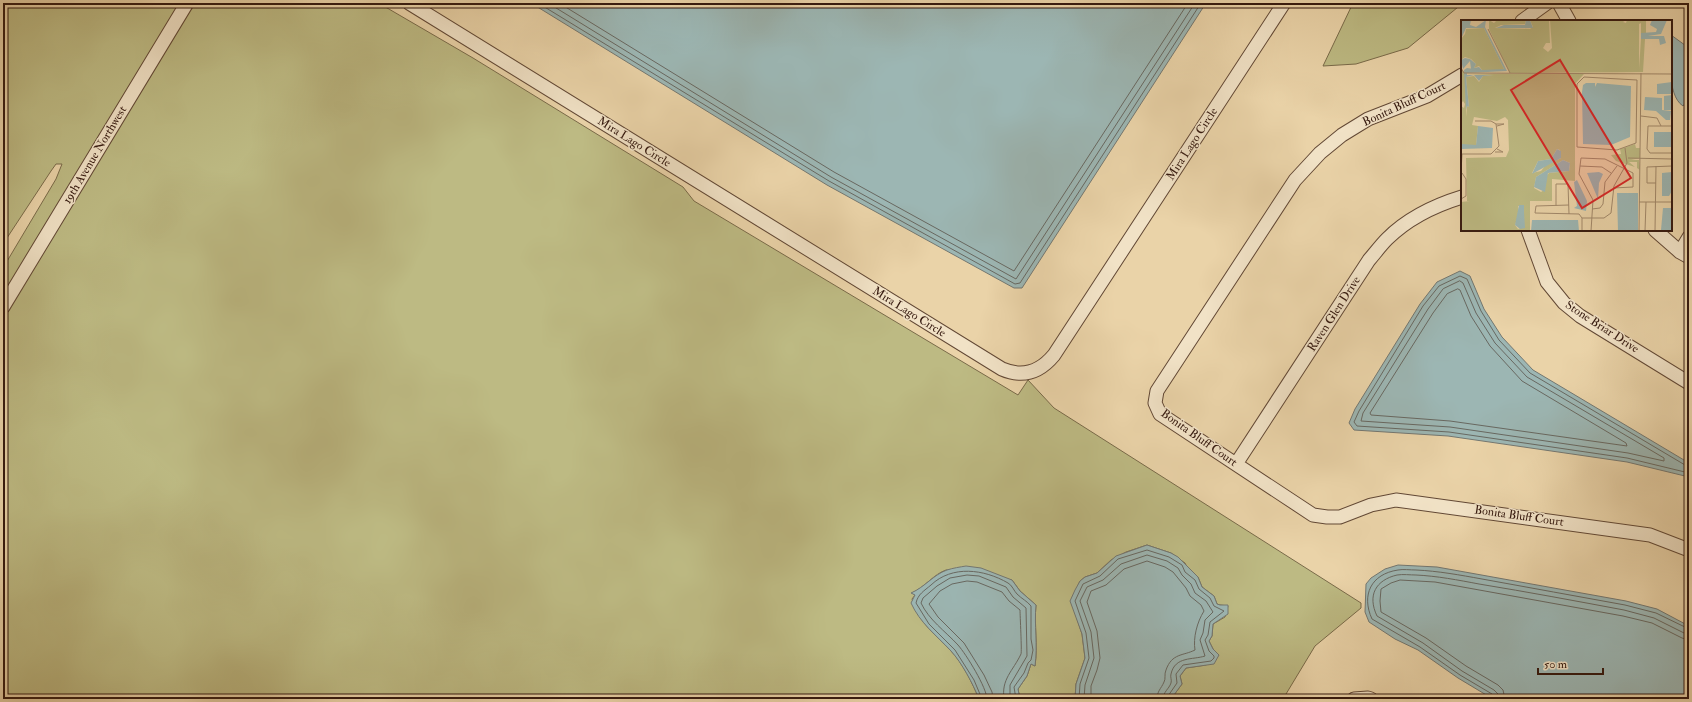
<svg xmlns="http://www.w3.org/2000/svg" width="1692" height="702" font-family="'IM FELL Double Pica',serif">
<style>
.green{fill:#bdba83;stroke:#796a49}
.water{fill:#9cb6b3;stroke:#737771}
.lines{fill:none;stroke-linecap:round;stroke-linejoin:round}
.shore{stroke:#686861;stroke-width:1}
.minor-casing{stroke:#624835;stroke-width:15}
.minor{stroke:#f1e2c6;stroke-width:13}
.labels{text-anchor:middle;dominant-baseline:central;stroke-width:3;stroke-linejoin:round;paint-order:stroke}
.street-label{font-size:12px;fill:#35190f;stroke:#f1e2c6}
.inset-road{fill:none;stroke:#a2896b;stroke-width:1}
.view{fill:#d62828;fill-opacity:0.15;stroke:#d62828;stroke-width:2}
.inset-edge{fill:none;stroke:#35190f;stroke-width:2}
</style>
<rect width="100%" height="100%" fill="#ead3a8"/>
<filter id="stains"><feTurbulence type="fractalNoise" baseFrequency=".005" numOctaves="4"/><feColorMatrix values="0 0 0 0 .2 0 0 0 0 .09 0 0 0 0 .02 0 0 0 .5 -.17"/></filter>
<radialGradient id="worn" r=".72"><stop offset=".6" stop-color="#630" stop-opacity="0"/><stop offset="1" stop-color="#630" stop-opacity=".3"/></radialGradient>
<path class="green" d="M3,3h179l-179,294v-29l53,-89 6,-15h-6l-5,7 -48,73z
M193,3h182l7,2 91,53 210,129 11,14 324,194 10,-15 26,28 307,195v5l-46,38 -32,53h-112l11,-15 -2,-8 6,-8 20,-3 13,-10 -6,-6 -4,-8 3,-5 1,-12 12,-7 3,-11 -8,-1 -3,-1 -3,-8 -12,-9 -4,-10 -10,-8 -3,-6 -14,-10 -24,-8 -21,7 -15,8 -14,13 -12,4 -5,4 -9,20 11,33 3,24 -9,26 -1,15h-55l-2,-10 9,-13 4,-12 4,2c3,-21 -1,-41 1,-61l-16,-14 -8,-11c-10,-1 -60,-11 -66,-10 -12,4 -21,17 -34,23l3,2 -3,4c6,23 23,35 39,52 11,11 22,33 28,48h-976v-383z
M1353,3h110l-55,45 -52,16 -33,2z"/>
<path class="water" d="M531,3h675l-184,285h-8l-187,-103z
M1671,35l18,13v50l-6,8c-17,-11 -12,-53 -12,-71z
M1460,271l10,5 14,33 18,28 31,33 156,93v14l-62,-15 -179,-26 -94,-6 -5,-7 6,-14 65,-105 17,-22z
M1147,545l24,8 7,4 20,20 4,10 12,9 3,8 3,1h8v9l-15,10 -1,12 -3,5 4,8 6,6 -5,9 -28,4 -6,8 2,8 -11,15h-96l1,-15 9,-26 -3,-24 -12,-33 5,-11 5,-9 5,-4 12,-4 19,-17z
M1398,565l39,2 189,34 31,8 32,17v73h-196l-35,-21 -40,-28 -23,-11 -26,-17 -4,-10 1,-28 5,-6 14,-9z
M966,566l15,2 31,12 8,11 16,14c-2,20 2,40 -1,61l-4,-2 -4,12 -9,13 2,10h-41c-6,-15 -17,-36 -28,-48 -15,-16 -31,-28 -40,-48l4,-8 -4,-2c14,-6 22,-18 36,-23 6,-2 13,-3 19,-4z"/>
<g class="lines">
<path class="shore" d="M538,3l291,178 186,103 5,-1 181,-280
M548,3l283,174 185,102 179,-276
M559,3l275,169 180,99 174,-268
M1460,281l3,2 13,30 19,30 32,34 137,81v3l-36,-8 -178,-26 -89,-6 2,-8 65,-104 15,-20z
M1458,289l2,1 11,26 19,30 32,35 104,62 1,3 -177,-25 -79,-6 -1,-2 63,-100 14,-19z
M1689,466l-4,-1 -155,-92 -31,-33 -18,-29 -14,-32 -7,-3 -21,10 -16,20 -64,105 -5,11 3,4 92,6 178,26 62,15
M982,699l-8,-19 -19,-30 -26,-26 -13,-21c2,-9 8,-12 15,-18 21,-20 53,-16 77,-2 4,2 6,8 9,11 5,5 10,7 14,12v33l2,11 -2,10 -3,3 -4,10 -10,14 2,12
M987,699c0,-11 -21,-45 -29,-54 -13,-14 -29,-25 -37,-42l2,-5 14,-12 13,-8 17,-3 12,1 27,11 7,10 13,11 1,48 -17,29v14
M993,699l-1,-7 -8,-17 -20,-32 -26,-26 -9,-13 11,-13 12,-7 15,-3 10,1 25,10 7,9 11,9c0,5 2,42 1,44 -8,17 -20,25 -17,45
M1079,699l1,-15 9,-26 -3,-25 -11,-32 8,-17 17,-8 18,-17 29,-9 22,7 13,8 3,7 10,8 4,9 11,9 4,8 10,5 -14,11 -2,13 -3,5 4,11 5,5v2l-3,3 -28,4 -7,9 1,9 -9,13v3
M1084,699l1,-14 9,-27 -3,-26 -11,-31 7,-14 16,-7 18,-16 26,-9 20,6 11,7 4,7 9,9 4,9 11,8 7,11 -8,8 -2,13 -3,7 5,16c-12,4 -30,0 -34,18 -1,3 1,6 0,9 -2,6 -8,9 -8,16
M1091,699v-13l6,-16 3,-12 -3,-27 -10,-29 4,-11 15,-6 18,-16 23,-8 18,6 8,5 13,16 4,8 11,9 3,6c-7,11 -11,27 -9,39 -12,6 -23,3 -29,20 -2,4 0,9 -2,12 -3,7 -7,9 -7,17
M1494,699l-2,-5 -32,-19 -40,-28 -48,-28c-11,-24 -1,-45 26,-49 5,-1 12,0 18,0 22,1 44,5 66,9 48,9 95,17 143,26l31,8 33,16
M1499,699l-1,-5 -4,-4 -32,-19 -39,-28 -46,-27c-10,-21 -1,-36 20,-41 6,-1 13,0 19,0 21,1 42,5 63,9 49,8 97,17 145,26l30,8 30,15 5,1
M1505,699l-2,-9 -5,-5 -32,-19 -40,-28 -45,-26 -1,-11 1,-12 10,-6 9,-3 35,2 188,34 29,7 30,15 7,2"/>
<g class="minor-casing">
<path id="minor" d="M409,3l593,366c21,9 38,3 52,-14l230,-352
M1559,3l10,18
M1522,21l25,-18
M1462,75l-35,21 -59,23 -26,16 -22,18 -25,27 -138,211 -2,12 5,11 153,101 14,2h13l31,-12 25,-5 254,35 39,15
M1528,230l19,52 17,21 16,13 109,67
M1655,230l25,22 9,5
M1680,252l9,-15
M3,307l184,-304
M1236,464l133,-204c6,-7 12,-15 18,-21 20,-20 49,-34 75,-42
M1354,699l14,-1 3,1"/>
</g>
<use href="#minor" class="minor"/>
</g>
<g class="labels">
<g class="street-label">
<text transform="translate(1404 104) rotate(-25)">Bonita Bluff Court</text>
<text transform="translate(634 142) rotate(32)">Mira Lago Circle</text>
<text transform="translate(1192 144) rotate(-57)">Mira Lago Circle</text>
<text transform="translate(95 155) rotate(-59)">19th Avenue Northwest</text>
<text transform="translate(909 312) rotate(32)">Mira Lago Circle</text>
<text transform="translate(1334 314) rotate(-57)">Raven Glen Drive</text>
<text transform="translate(1602 327) rotate(33)">Stone Briar Drive</text>
<text transform="translate(1199 438) rotate(35)">Bonita Bluff Court</text>
<text transform="translate(1519 516) rotate(8)">Bonita Bluff Court</text>
</g>
</g>
<g transform="translate(1461 20)">
<rect width="211" height="211" fill="#ead3a8"/>
<path d="M28,0l5,3 3,-3h29l-1,4 -24,1 -6,3 35,1 3,-2 -3,-7h19l1,23h-4l-3,5 5,4 4,-4 -2,-28h76l-3,2 3,1 1,-3h19v13h-5v-10l-2,1v45l2,-30h4l-2,33 -133,1 -21,-44zM23,8l20,41v1h-22l-3,-4 -5,2 2,-4 -5,-5 -6,-2 -4,3v-21l4,-5 1,-5zM0,48l5,6v43l1,-11 2,1 -3,-30 8,-1 5,6 4,-6 11,-1 -27,-1h117l-9,10v97l-23,-2v22h-22v30h-69v-29l9,-1h-3l-1,-43 40,-1 3,-7 -1,-30 -3,-3 -8,4 -23,-4 -2,8 6,1 -2,19h-15v-39l3,2 1,-4 -2,-3 -2,3zM96,129l3,1 1,8 -16,8 -4,5 -9,2 6,-12 13,-2zM102,140l7,3 -1,8 -20,2 -3,3 -1,13 -4,3 -7,-4 2,-11zM57,186h5l1,6v15l-6,2 -3,-4 4,-11zM174,124l1,4h4v10l-9,2h8l1,10 -3,-2v-6h-8l6,5 -19,-6 -5,-6 10,-1 -1,-5z" fill="#bdba83" fill-rule="evenodd"/>
<path d="M0,0h10l-1,5 6,2 10,-7 -1,7 22,44 -40,2v2h26l-10,1 -4,5 -5,-6 -8,2 3,30 -2,-1 -1,4 -2,-40 3,-2 7,1h-3l-1,-8 -7,8 -2,-9 4,-2 5,1 6,5 -2,4 5,-1 3,3 22,-1 -20,-41h-18l-5,11zM65,0h4l3,8h-37l8,-3h21zM191,0h15l-6,14 -13,2h16l2,7 -6,2 -1,-6h-18v-6l15,-1 1,-3 -7,-4zM211,62v12h-15v-10zM125,63h9v4l2,-4 34,3 -1,51 -19,8 -28,-1 -1,-52 1,-7zM211,75v15h-8v-14zM184,77l17,1v12l9,1 -1,9h-4l-10,-9 -12,-1zM17,106l15,2 -1,20 -31,1 1,-5 14,1zM193,112h17l1,15h-18zM96,129l4,2v7l-29,16 6,-13 13,-2zM102,140l7,3 -1,8 -21,2 -3,19 -11,-5 2,-10zM138,152l4,2 -4,9 -1,16 -11,-26zM211,152v19l-3,5h-7v-23zM116,160l10,21 -1,10 -12,-3 3,-2 -3,-24zM156,173h21v38h-20zM58,185h5v7l1,16 -5,1 -5,-4zM202,188h9v23l-11,-1zM71,200h46l1,11h-48z" fill="#9cb6b3"/>
<path class="inset-road" d="M27,9l22,44M0,48l3,5 208,1M123,57l53,3 -1,63 -19,7 -40,-3v-63zM180,96l16,2 4,8M35,104h8l-7,2M211,106h-24l-1,23 3,4h22M34,132h8l-6,-3M167,138l44,1M119,146l22,1 9,6M0,152l1,-18h29l8,-8 -3,-22 -5,-3h-16M195,163h-9v-16l25,-1M0,179l5,-3v-17l-4,-6M178,182h33M108,185l-33,1 -1,7 44,1 3,4v13M95,186v-22h12l1,30M131,189l8,-1 3,-4 2,-22 12,-16M121,198h22l7,-5 3,-27 13,-23 -2,-15M130,211l2,-31 -14,-26 2,-16 24,1 28,14v14l-20,1M178,211l2,-158M184,211l1,-29M194,211l1,-65"/>
<path class="view" d="M99,40l71,118 -49,30 -71,-118z"/>
<rect width="211" height="211" class="inset-edge"/>
</g>
<rect width="1692" height="702" fill="none" stroke="#ead3a8" stroke-width="16"/>
<rect x="4" y="4" width="1684" height="694" fill="none" stroke="#35190f" stroke-width="2"/>
<rect x="8" y="8" width="1676" height="686" fill="none" stroke="#35190f"/>
<path d="M1538 668v6h65v-6" fill="none" stroke="#35190f" stroke-width="2"/>
<text x="1544" y="668" font-size="12" fill="#35190f" stroke="#f1e2c6" stroke-width="3" paint-order="stroke">50 m</text>
<rect width="100%" height="100%" filter="url(#stains)"/>
<rect width="100%" height="100%" fill="url(#worn)"/>
</svg>
